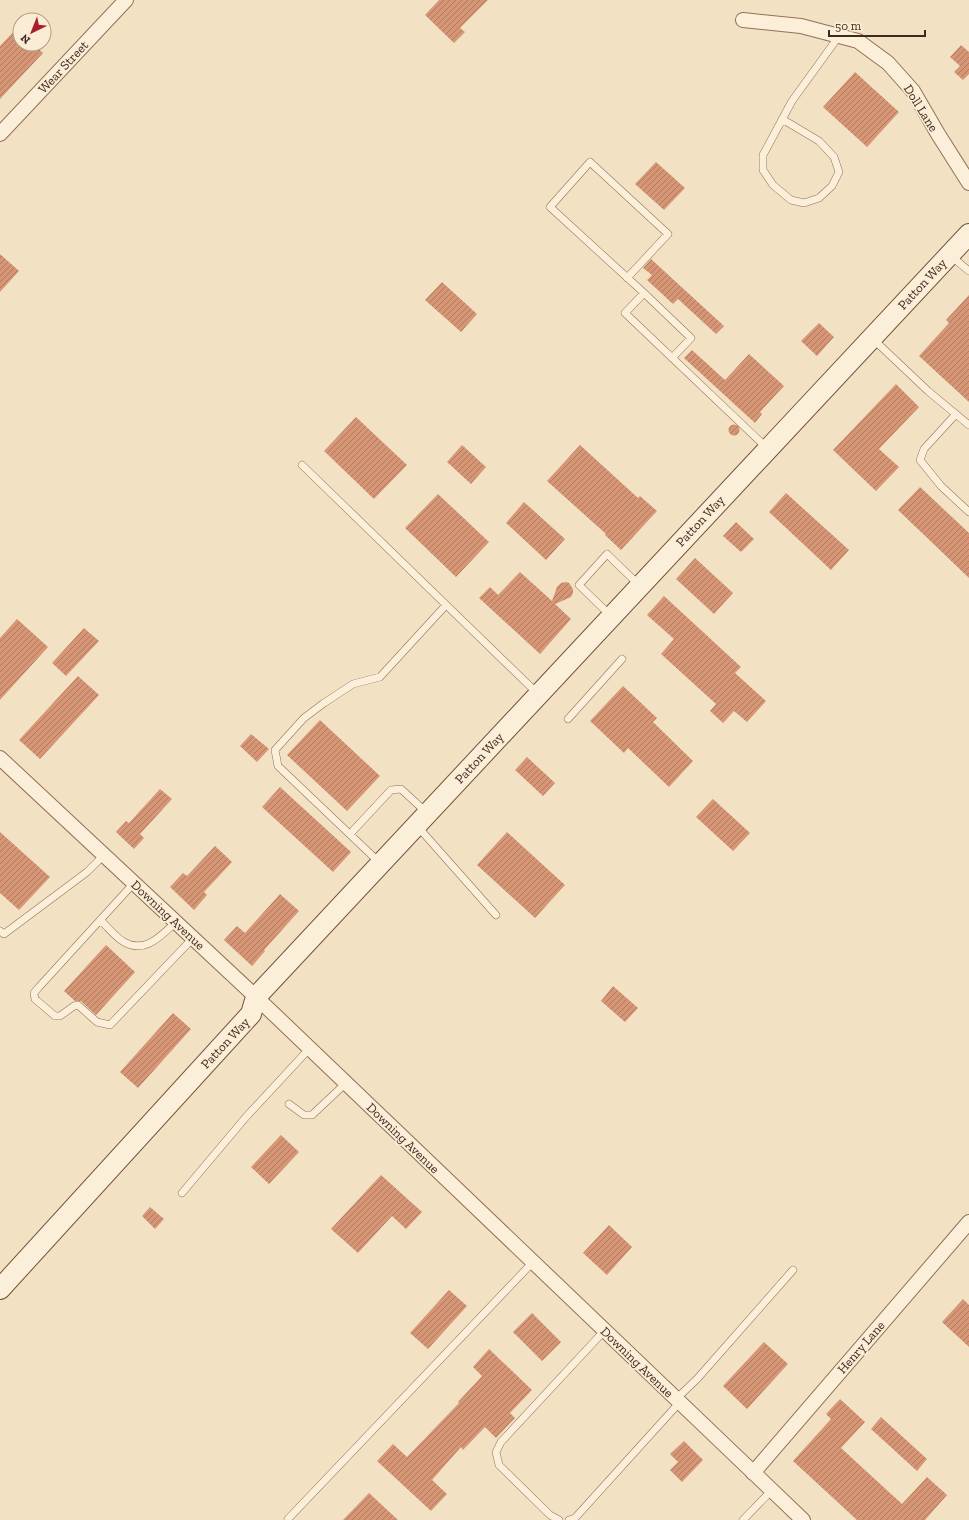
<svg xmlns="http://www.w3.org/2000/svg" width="969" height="1520" font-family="'Zilla Slab',serif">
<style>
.building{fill:url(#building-hatch)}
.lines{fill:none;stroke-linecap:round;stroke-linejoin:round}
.lane-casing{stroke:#917158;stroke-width:8}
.street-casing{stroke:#917158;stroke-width:16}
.secondary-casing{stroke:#73523b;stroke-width:22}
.lane{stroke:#fcefd9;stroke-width:7}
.street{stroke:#fcefd9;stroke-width:14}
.secondary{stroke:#fcefd9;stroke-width:20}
.labels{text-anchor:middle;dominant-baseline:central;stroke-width:3.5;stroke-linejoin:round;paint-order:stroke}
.street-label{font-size:13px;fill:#3f2b1d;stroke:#faecd5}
</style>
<defs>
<pattern id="building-hatch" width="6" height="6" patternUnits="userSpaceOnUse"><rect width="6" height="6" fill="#d69676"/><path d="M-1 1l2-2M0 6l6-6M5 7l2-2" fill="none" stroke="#af7b60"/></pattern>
</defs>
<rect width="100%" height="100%" fill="#f3e1c4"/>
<path class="building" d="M439,0h49l-28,28 5,4 -11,11 -29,-28z
M20,25v19h14l9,9 -43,46v-53z
M961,45l8,7v22l-6,6 -9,-8 6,-6 -10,-9z
M855,72l44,40 -32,35 -44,-40z
M656,162l29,26 -21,22 -29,-26z
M0,254l19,17 -19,21z
M651,259l73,67 -8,8 -38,-35 -5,5 -26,-24 5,-5 -9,-7z
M442,282l35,32 -16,18 -36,-32z
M969,295v107l-50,-46 30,-33 -3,-3z
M819,323l15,14 -17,19 -16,-15z
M692,350l33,30 24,-26 35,32 -24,26 2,2 -7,9 -71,-65z
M896,384l23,23 -40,42 20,18 -23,24 -43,-41z
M356,417l51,48 -33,34 -50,-48z
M728.5 430a5.5 5.5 0 1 1 11 0a5.5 5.5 0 1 1-11 0Z
M462,445l24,22 -15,17 -24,-22z
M580,445l58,53 2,-2 17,15 -36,39 -16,-15 1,-1 -59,-53z
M920,487l49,46v45l-71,-68z
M786,493l63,57 -18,20 -62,-58z
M438,494l51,48 -33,35 -51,-49z
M524,502l41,37 -19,21 -40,-37z
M736,522l18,17 -13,13 -18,-16z
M695,558l38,35 -19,21 -38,-35z
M520,572l32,29 5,-14 4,-4 5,-1 3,1 4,6v4l-2,4 -16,7 16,15 -31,35 -61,-56 11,-11 8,8z
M664,596l77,71 -6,6 31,28 -19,21 -13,-11 -11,12 -13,-12 6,-7 -55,-50 13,-15 -27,-24z
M17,619l31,28 -48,53v-62z
M84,628l15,13 -33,35 -14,-13z
M78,676l21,19 -59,64 -21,-19z
M623,686l34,32 -4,4 40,39 -24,26 -41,-39 -4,5 -34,-32z
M320,720l60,56 -33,35 -60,-56z
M251,734l18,15 -12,13 -17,-16z
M527,757l28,26 -12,13 -28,-26z
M280,787l71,65 -18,20 -71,-65z
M160,789l12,10 -32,35 4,4 -10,11 -18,-17 10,-11 3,2z
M713,799l37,34 -17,18 -37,-34z
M0,832l50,45 -31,33 -19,-17z
M507,832l58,53 -30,33 -58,-53z
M215,846l17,16 -28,30 3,3 -13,15 -24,-23 13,-14 4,3z
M280,894l19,17 -35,39 1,1 -13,15 -28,-26 13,-14 8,7z
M106,945l29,27 -39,43 -15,-14h-6l-11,-10z
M613,986l25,22 -13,14 -24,-21z
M173,1013l18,16 -53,59 -18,-16z
M281,1135l18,17 -30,32 -18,-17z
M381,1175l41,37 -16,17 -14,-13 -34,37 -27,-24z
M150,1207l14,12 -9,10 -13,-13z
M609,1225l23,22 -25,28 -24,-22z
M449,1290l18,16 -39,43 -18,-16z
M963,1299l6,6v42l-27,-25z
M532,1313l29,29 -19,19 -29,-29z
M764,1342l24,22 -41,45 -24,-23z
M489,1349l43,41 -22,23 5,5 -19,20 -11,-11 -22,23 -2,-3 -29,33 15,14 -16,17 -54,-50 16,-17 14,13 52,-54 -1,-1 24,-26 -9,-9z
M840,1399l25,23 -24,26 61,56 25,-27 20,18 -22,25h-68l-64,-59 38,-42 -5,-5z
M881,1417l46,42 -10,12 -46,-42z
M684,1441l19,19 -21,22 -12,-12 8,-8 -8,-8z
M369,1493l29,27h-55z"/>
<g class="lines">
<g class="lane-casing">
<path id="lane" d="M782,119l37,22 15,16 5,15 -7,14 -13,12 -15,5 -13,-3 -18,-15 -10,-15v-15l29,-54 47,-65
M951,256l18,15
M627,278l41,-44 -78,-72 -40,45 94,86 -19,20 143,136
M644,293l47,45 -19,20
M873,339l55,52 41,34
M956,414l-32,35 -4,11 21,26 28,26
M302,465l235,228
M611,616l-32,-31 28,-31 32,31
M568,719l54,-60
M418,827l78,88
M350,834l41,-44 10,-1 25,23
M380,863l-102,-97 -3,-16 29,-32 20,-15 29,-19 27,-7 66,-72
M134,883l-95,104 -5,6 1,6 20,17h5l14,-10 4,-1 19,17 13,3 83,-87
M100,920c8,7 15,17 24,22 21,12 37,-6 52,-20
M0,931l4,3 83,-62 17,-17
M289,1104l15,11h8l34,-32
M182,1193l64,-76 64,-69
M676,1399l21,-20 96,-109
M288,1519l245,-257
M559,1520l-9,-5 -51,-50 -3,-13 5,-10 104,-112
M569,1520l6,-2 105,-116
M743,1520l29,-30"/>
</g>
<g class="street-casing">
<path id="street" d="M743,20l58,6 57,15 30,22 25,28 25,43 31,49
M0,134l126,-134
M0,758l256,239 547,523
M753,1473l216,-251"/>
</g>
<g class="secondary-casing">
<path id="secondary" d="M0,1289l251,-275 5,-17 713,-763"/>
</g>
<use href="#lane" class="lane"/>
<use href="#street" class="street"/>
<use href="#secondary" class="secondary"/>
</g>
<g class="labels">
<g class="street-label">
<text transform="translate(63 67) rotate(-47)">Wear Street</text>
<text transform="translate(921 108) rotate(58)">Doll Lane</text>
<text transform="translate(922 284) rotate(-47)">Patton Way</text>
<text transform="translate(700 521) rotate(-47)">Patton Way</text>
<text transform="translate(479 758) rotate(-47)">Patton Way</text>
<text transform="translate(168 915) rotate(43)">Downing Avenue</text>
<text transform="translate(225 1043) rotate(-47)">Patton Way</text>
<text transform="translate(403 1138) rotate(44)">Downing Avenue</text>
<text transform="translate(861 1347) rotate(-49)">Henry Lane</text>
<text transform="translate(637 1362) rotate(44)">Downing Avenue</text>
</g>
</g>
<g transform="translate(32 32) rotate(223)"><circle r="19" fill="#faecd5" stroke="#af9f8b"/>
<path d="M0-3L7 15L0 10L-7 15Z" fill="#a7202c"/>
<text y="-6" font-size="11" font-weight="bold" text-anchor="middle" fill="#3f2b1d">N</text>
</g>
<path d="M829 30v6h96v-6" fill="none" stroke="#3f2b1d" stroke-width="2"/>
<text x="835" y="30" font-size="12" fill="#3f2b1d" stroke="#faecd5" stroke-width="3" paint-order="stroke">50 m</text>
</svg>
